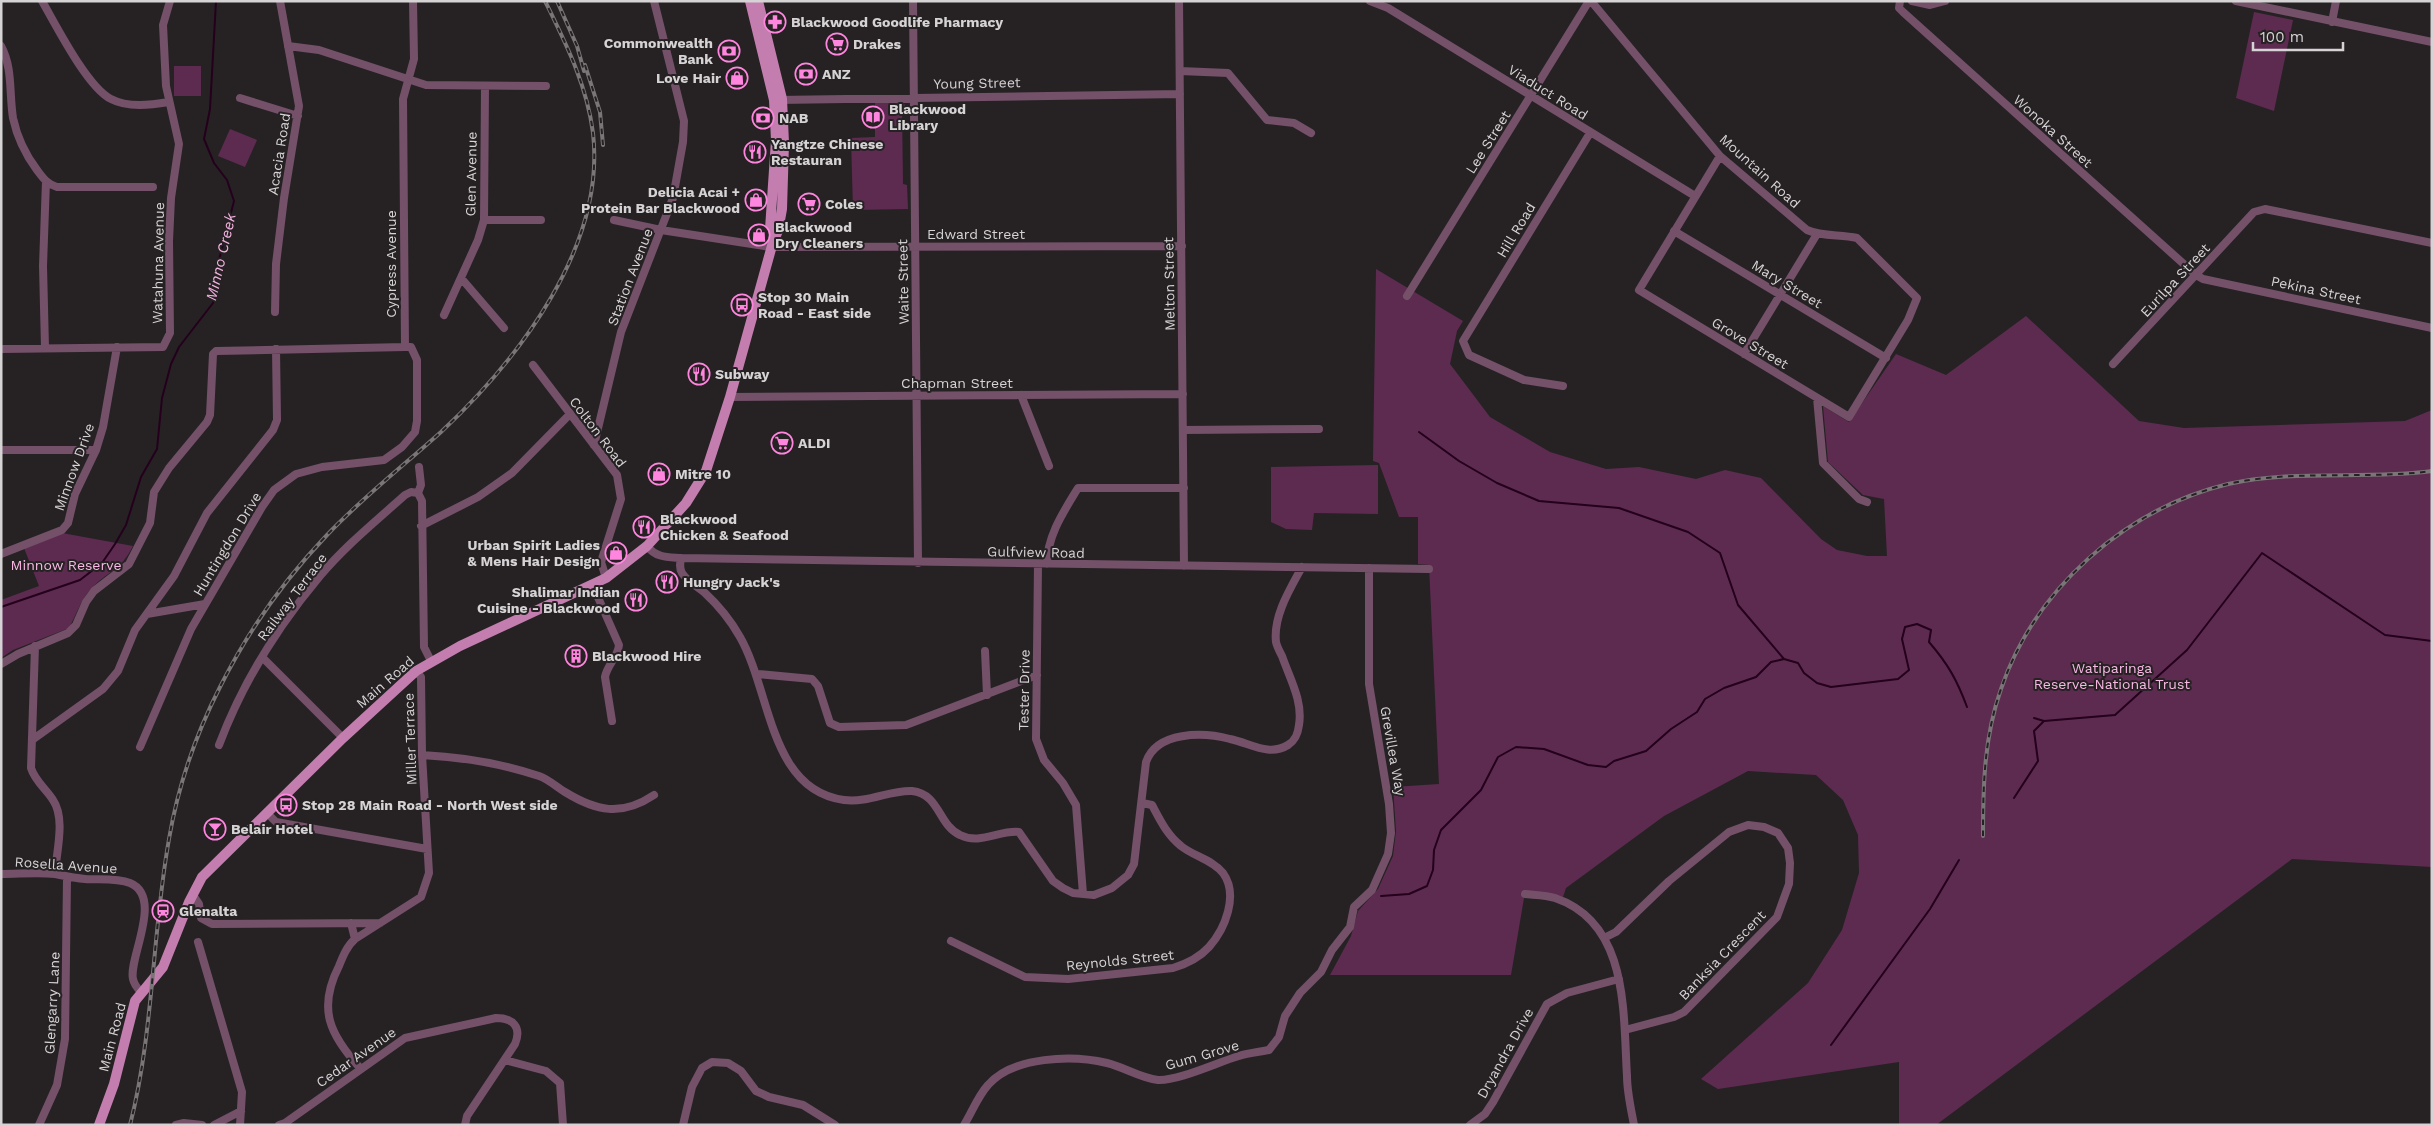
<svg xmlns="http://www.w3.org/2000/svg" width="2433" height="1126" font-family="'Work Sans',sans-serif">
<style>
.green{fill:#5d2b50}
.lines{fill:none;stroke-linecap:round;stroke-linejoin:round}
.stream{stroke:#24001c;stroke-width:2}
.minor{stroke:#745169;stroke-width:8}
.major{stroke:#c47daf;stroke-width:10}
.rail-casing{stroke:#7a7678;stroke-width:4}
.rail{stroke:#262224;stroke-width:2;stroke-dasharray:5.5;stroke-linecap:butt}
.labels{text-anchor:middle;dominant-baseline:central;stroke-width:4;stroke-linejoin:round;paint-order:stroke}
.poi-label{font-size:14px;font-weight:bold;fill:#d6d3d5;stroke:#262224;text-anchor:start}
.street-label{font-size:14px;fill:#d6d3d5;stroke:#262224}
.park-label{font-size:14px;fill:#fab8e5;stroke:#262224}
.water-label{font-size:15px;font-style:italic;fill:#f3b2df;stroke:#262224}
</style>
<rect width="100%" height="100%" fill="#262224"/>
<path class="green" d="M2254,12l39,8 -19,91 -38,-13z
M174,66h27v30h-27z
M875,103h28l2,2v5h-3l1,74 4,1 1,24 -55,1 -2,-72 24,-1z
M230,129l27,11 -12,27 -27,-11z
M1376,269l87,52 -6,10 -7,33 40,53 60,35 56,17 33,-2 57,12 29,-9 36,8 60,61 16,11 30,6h20l-3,-57 -21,-4 -35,-33 -5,-56 26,16 47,-68 50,21 80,-59 113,105 45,7 221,-7 27,-11v457l-140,-8 -356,266h-37v-63l-181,27 -17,-10 107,-96 34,-53 17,-57 -1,-38 -15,-35 -27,-25 -68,-4 -84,45 -98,72 -3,9 -38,-5 -14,83h-181l21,-39 7,-25 20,-22 15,-33 3,-25 -3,-44 46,-3 -10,-219 -11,-1v-47h-19l-20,-54 -6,-2z
M1378,465v49l-64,-1 -2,17 -26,-1 -15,-7v-55z
M62,533l71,13c-13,26 -26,25 -43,44 -10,11 -14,26 -21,38l-56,22 -12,8v-58l38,-14 -15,-38z"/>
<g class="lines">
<path class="stream" d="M1419,432l40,29 38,22 42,18 80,7 69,24 32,21 18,52 46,54
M1,607l79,-27 22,-17 13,-19 11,-19 15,-48 16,-28 5,-51 9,-34 8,-17 34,-44 5,-39 16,-63 -7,-21 -13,-17 -10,-24 6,-30 6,-108
M2034,718l10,3
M2014,798l24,-37 -4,-30 10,-10 71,-6 72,-65 75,-97 123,82 47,6
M1381,896l28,-2 18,-8 6,-16 1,-20 7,-20 40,-40 17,-33 18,-10 28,2 44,16 18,2 8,-6 32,-10 25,-22 26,-17 8,-13 19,-11 32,-11 15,-15 13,-3 14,4 6,10 13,10 14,4 67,-8 11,-9 -7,-31 3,-12 12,-3 14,6 -2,12c19,22 28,38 38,65
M1831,1045l99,-136 29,-49"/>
<path class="minor" d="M42,1c14,24 45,86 69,98 17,9 40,6 58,3
M913,1l5,562
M1179,1l5,565
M1370,1l18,7 307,188
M1591,1l129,155 87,74c16,7 34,4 50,8l60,60 -9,22 -59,97 -210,-127 81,-134
M1900,1l-1,7 4,4 293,263 7,4 229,49
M1912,1l18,4 15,-4
M2236,1l196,41
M2332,22l4,-21
M1,46c12,22 8,47 12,72 4,19 12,36 24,52 6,8 10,14 20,17h96
M288,46l31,4 107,35 120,1
M1180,71l48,2 39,47 27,3 17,10
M240,98l58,18
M777,100l403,-6
M484,220h57
M614,220l47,10 110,17 411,-1
M1674,231l212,127
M461,278l43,50
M1407,296l182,-295
M275,312l1,-48 8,-66 15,-92 -19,-105
M444,315l34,-75 6,-20 1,-134
M45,348l-2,-82 3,-85
M1,349l162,-2 7,-14 -1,-92 2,-43 8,-54 -13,-58 -3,-61 7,-24
M1744,354l73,-120
M2113,364l141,-152 11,-3 167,34
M533,365l84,110 4,24 -20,63 5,16
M1563,386l-39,-6 -55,-25 -6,-14 127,-208
M1021,395l28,71
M730,397l453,-3
M1817,398l6,65 36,36 8,3
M1183,430l136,-1
M594,445l27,-113 52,-134 10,-56 1,-21 -30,-120
M1,450h95
M418,493l4,8 2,146 7,14
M418,493l3,-8 -2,-18
M421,526l57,-29 34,-24 58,-59
M647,546c9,12 21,11 34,12l748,11
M1,554l61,-24 6,-7 7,-29 21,-44 7,-23 14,-80
M681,558c-1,5 -2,10 1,15 5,8 16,14 23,20 13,12 26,28 35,44 31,54 29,153 104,163 25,3 45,-10 68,-9 28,3 26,34 48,44 20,10 39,-5 59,-3l34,49 10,7 10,5 21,2 18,-7 16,-13 6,-11 12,-102c11,-31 57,-30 84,-23 20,4 39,18 58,6 8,-5 10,-12 11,-20 4,-24 -9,-46 -17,-69 -2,-4 -5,-9 -6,-14 -3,-26 14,-53 26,-75
M1038,564l-2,175 8,21 19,23 13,22 7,89
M1047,564c0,-28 17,-53 31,-76h106
M593,586l26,59c-1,12 -12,20 -14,32l7,44
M147,614l58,-10
M35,646l-4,122c4,13 15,21 22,32 13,19 3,53 2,74
M985,651l2,44
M263,658l80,80
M1,664l17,-10 50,-21 8,-8 10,-23 8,-11 35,-27 21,-41 4,-31 15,-24 38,-46 3,-7 3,-61 3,-3 189,-4
M758,674l54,5 6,7 12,37 9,4 67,-2 131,-50
M32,740l71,-51 15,-18 17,-41 39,-54 33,-63 66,-83 4,-10 -1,-71
M219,745c23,-61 59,-119 101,-169 25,-30 56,-55 85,-81l6,-3 7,1
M140,747l51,-118 71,-122 12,-17 22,-16 26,-7 62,-7 18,-13 13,-15 2,-11v-61l-6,-13h-6l-2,-248 11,-40 -1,-58
M422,755c41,2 78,8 117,21 9,3 18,11 26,16 31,19 56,25 89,3
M267,813l9,9 151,27
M1,874c18,0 37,-2 54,0 10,2 19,4 30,5 14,1 32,-1 45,4 34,14 -2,76 3,96 1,5 4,9 8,13
M1525,894c9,1 21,1 30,4 74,25 68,114 72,178 0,16 4,33 7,49
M193,895l6,9 2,14 11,6 168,-1
M351,923l4,16c-8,7 -12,17 -16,27 -22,43 -9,69 21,102
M1606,937l10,-5 53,-51 60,-49 19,-7 16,2 14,6 10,15 2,15 -1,21 -12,33 -93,95 -10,5 -49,13
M355,939l66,-42 8,-24 -7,-118 -1,-78 -5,-6
M951,941l74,36 43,2 105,-11c13,-4 26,-10 36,-21 16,-18 30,-52 14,-74 -10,-13 -30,-17 -42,-27 -14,-11 -21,-26 -29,-41l-10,-2
M198,942l44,150 -2,33
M505,1060l41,11 14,12 3,42
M39,1125l18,-40 8,-46 2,-161
M176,1125l8,-2 18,2
M214,1125l27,-14
M279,1125l6,-2 120,-85 91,-20c17,0 26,9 19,26l-48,72 -2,9
M683,1125l9,-38 10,-19 10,-6 16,1 13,8 15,20 13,6 34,8 32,20
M964,1125c8,-13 14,-29 24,-40 25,-29 85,-30 119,-22 17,4 33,15 51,17 20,1 60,-18 81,-24 9,-3 20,-4 30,-6l10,-13 6,-21 15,-23 21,-21 11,-22 18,-23 4,-20 18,-17 16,-36 3,-21 -2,-29 -20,-120v-116
M1470,1125l15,-11 8,-12 54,-98 20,-11 52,-14"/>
<path class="major" d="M750,1l24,99 2,40 -6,89 3,13
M99,1125l15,-41 21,-83 28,-34 26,-65 13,-25 141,-139 73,-67 44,-25 146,-68 41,-32 39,-43 20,-32 24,-74 43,-155 5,-11 4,-22 2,-66 -2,-44 -24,-98"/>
<g class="rail-casing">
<path id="rail" d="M557,1l20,45 7,25
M585,65l15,47 3,33
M1983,836c0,-50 1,-99 18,-147 34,-100 124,-180 227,-205 66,-15 137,-4 204,-13
M130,1125c24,-94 22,-192 39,-286 9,-53 27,-105 51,-152 28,-56 63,-106 107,-152 35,-37 76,-69 114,-103 78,-73 165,-186 152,-299 -6,-48 -27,-89 -48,-132"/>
</g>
<use href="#rail" class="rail"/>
</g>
<defs>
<g id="pharmacy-ring" transform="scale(1.125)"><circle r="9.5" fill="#262224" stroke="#ff85de" stroke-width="1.5"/><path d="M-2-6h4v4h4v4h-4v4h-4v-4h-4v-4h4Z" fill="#ff85de"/></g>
<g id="supermarket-ring" transform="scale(1.125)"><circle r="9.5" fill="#262224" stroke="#ff85de" stroke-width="1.5"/><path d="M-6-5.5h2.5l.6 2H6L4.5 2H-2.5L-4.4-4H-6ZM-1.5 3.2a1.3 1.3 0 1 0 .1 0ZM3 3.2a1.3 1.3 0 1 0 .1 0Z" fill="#ff85de"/></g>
<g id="bank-ring" transform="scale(1.125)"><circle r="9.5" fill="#262224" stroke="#ff85de" stroke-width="1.5"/><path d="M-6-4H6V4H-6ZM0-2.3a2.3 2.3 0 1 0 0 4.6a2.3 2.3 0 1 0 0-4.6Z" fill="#ff85de"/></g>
<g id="shop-ring" transform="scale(1.125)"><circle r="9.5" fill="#262224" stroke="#ff85de" stroke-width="1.5"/><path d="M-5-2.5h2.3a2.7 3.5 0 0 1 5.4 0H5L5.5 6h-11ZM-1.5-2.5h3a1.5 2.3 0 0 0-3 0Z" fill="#ff85de"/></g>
<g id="library-ring" transform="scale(1.125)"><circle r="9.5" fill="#262224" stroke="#ff85de" stroke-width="1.5"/><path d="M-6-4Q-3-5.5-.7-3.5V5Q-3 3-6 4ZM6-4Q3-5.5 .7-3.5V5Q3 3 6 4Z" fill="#ff85de"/></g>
<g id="restaurant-ring" transform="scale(1.125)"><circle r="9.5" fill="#262224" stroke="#ff85de" stroke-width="1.5"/><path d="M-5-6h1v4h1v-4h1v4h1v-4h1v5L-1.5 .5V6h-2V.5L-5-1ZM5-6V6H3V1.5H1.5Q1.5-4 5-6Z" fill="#ff85de"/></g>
<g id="bus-ring" transform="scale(1.125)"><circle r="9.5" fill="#262224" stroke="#ff85de" stroke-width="1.5"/><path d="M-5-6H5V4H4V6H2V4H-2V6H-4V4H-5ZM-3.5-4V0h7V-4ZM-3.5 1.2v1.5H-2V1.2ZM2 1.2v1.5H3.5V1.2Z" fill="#ff85de"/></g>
<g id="building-ring" transform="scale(1.125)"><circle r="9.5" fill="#262224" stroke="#ff85de" stroke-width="1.5"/><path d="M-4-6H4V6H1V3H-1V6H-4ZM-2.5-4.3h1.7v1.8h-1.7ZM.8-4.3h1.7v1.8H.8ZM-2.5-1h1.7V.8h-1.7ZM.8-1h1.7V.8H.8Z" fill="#ff85de"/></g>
<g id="bar-ring" transform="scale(1.125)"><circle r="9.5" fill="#262224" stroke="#ff85de" stroke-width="1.5"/><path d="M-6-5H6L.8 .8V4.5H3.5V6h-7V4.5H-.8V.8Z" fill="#ff85de"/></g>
<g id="station-ring" transform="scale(1.125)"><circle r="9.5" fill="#262224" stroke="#ff85de" stroke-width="1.5"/><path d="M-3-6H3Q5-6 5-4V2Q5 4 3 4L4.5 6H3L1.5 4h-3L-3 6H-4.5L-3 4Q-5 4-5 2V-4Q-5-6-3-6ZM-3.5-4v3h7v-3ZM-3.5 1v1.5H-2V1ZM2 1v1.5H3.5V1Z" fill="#ff85de"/></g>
</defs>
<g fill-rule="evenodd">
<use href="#pharmacy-ring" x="775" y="22"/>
<use href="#supermarket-ring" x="837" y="44"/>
<use href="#bank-ring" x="729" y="51"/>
<use href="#bank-ring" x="806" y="74"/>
<use href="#shop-ring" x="737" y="78"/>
<use href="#library-ring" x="873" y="117"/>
<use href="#bank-ring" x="763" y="118"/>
<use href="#restaurant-ring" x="755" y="152"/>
<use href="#shop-ring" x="756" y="200"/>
<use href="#supermarket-ring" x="809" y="204"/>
<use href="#shop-ring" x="759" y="235"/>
<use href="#bus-ring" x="742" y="305"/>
<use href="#restaurant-ring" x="699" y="374"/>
<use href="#supermarket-ring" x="782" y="443"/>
<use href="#shop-ring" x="659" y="474"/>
<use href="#restaurant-ring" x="644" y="527"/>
<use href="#shop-ring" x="616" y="553"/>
<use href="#restaurant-ring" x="667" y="582"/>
<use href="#restaurant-ring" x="636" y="600"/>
<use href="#building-ring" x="576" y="656"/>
<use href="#bus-ring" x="286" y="805"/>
<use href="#bar-ring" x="215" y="829"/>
<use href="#station-ring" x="163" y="911"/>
</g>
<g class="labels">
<g class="poi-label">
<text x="791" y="22">Blackwood Goodlife Pharmacy</text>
<text x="713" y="43" text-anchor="end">Commonwealth<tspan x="713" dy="16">Bank</tspan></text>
<text x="853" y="44">Drakes</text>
<text x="822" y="74">ANZ</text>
<text x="721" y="78" text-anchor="end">Love Hair</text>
<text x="889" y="109">Blackwood<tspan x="889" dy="16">Library</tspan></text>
<text x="779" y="118">NAB</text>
<text x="771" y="144">Yangtze Chinese<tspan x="771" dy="16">Restauran</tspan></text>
<text x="740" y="192" text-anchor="end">Delicia Acai +<tspan x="740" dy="16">Protein Bar Blackwood</tspan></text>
<text x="825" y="204">Coles</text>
<text x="775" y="227">Blackwood<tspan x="775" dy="16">Dry Cleaners</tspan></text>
<text x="758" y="297">Stop 30 Main<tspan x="758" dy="16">Road - East side</tspan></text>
<text x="715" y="374">Subway</text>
<text x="798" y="443">ALDI</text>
<text x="675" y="474">Mitre 10</text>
<text x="660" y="519">Blackwood<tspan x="660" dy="16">Chicken &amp; Seafood</tspan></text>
<text x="600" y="545" text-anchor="end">Urban Spirit Ladies<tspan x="600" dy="16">&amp; Mens Hair Design</tspan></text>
<text x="683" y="582">Hungry Jack's</text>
<text x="620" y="592" text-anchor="end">Shalimar Indian<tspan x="620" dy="16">Cuisine - Blackwood</tspan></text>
<text x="592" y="656">Blackwood Hire</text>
<text x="302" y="805">Stop 28 Main Road - North West side</text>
<text x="231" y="829">Belair Hotel</text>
<text x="179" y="911">Glenalta</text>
</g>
<g class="street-label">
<text transform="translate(977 83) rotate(-1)">Young Street</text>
<text transform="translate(1548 92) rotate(32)">Viaduct Road</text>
<text transform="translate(2053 131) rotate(42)">Wonoka Street</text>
<text transform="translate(1488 142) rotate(-58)">Lee Street</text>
<text transform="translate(279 154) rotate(-81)">Acacia Road</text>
<text transform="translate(1760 171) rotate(42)">Mountain Road</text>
<text transform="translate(471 174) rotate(-89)">Glen Avenue</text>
<text transform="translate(1516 230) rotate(-59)">Hill Road</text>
<text x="976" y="234">Edward Street</text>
<text transform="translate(158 263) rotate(-89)">Watahuna Avenue</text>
<text transform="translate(391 264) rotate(-90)">Cypress Avenue</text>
<text transform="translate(630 277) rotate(-69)">Station Avenue</text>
<text transform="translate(2175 280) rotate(-47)">Eurilpa Street</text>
<text transform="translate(903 282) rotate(-91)">Waite Street</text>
<text transform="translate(1169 284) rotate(-91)">Melton Street</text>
<text transform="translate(1787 284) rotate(31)">Mary Street</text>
<text transform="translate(2316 290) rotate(12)">Pekina Street</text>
<text transform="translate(1750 343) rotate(31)">Grove Street</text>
<text x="957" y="383">Chapman Street</text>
<text transform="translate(598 432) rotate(53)">Colton Road</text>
<text transform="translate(74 467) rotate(-70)">Minnow Drive</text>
<text transform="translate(227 544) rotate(-59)">Huntingdon Drive</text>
<text transform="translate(1036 552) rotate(1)">Gulfview Road</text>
<text transform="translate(292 597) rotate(-53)">Railway Terrace</text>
<text transform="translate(385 682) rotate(-41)">Main Road</text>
<text transform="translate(1024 690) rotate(-89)">Tester Drive</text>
<text transform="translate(410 739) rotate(-92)">Miller Terrace</text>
<text transform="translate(1393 751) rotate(80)">Grevillea Way</text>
<text transform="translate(66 865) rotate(4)">Rosella Avenue</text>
<text transform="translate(1722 955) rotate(-46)">Banksia Crescent</text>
<text transform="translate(1120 960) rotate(-6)">Reynolds Street</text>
<text transform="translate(52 1003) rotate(-87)">Glengarry Lane</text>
<text transform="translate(112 1037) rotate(-75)">Main Road</text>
<text transform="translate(1505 1053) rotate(-61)">Dryandra Drive</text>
<text transform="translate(1202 1055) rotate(-16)">Gum Grove</text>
<text transform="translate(356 1057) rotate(-35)">Cedar Avenue</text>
</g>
<g class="park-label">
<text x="66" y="565">Minnow Reserve</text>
<text x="2112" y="668">Watiparinga<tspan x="2112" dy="16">Reserve-National Trust</tspan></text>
</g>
<g class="water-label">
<text transform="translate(221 257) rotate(-77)">Minno Creek</text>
</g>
</g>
<rect width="2433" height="1126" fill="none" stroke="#d6d3d5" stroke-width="5"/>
<path d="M2253 42v8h90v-8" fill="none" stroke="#d6d3d5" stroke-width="2.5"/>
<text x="2260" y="42" font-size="15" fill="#d6d3d5" stroke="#262224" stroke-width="4" paint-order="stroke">100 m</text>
</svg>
